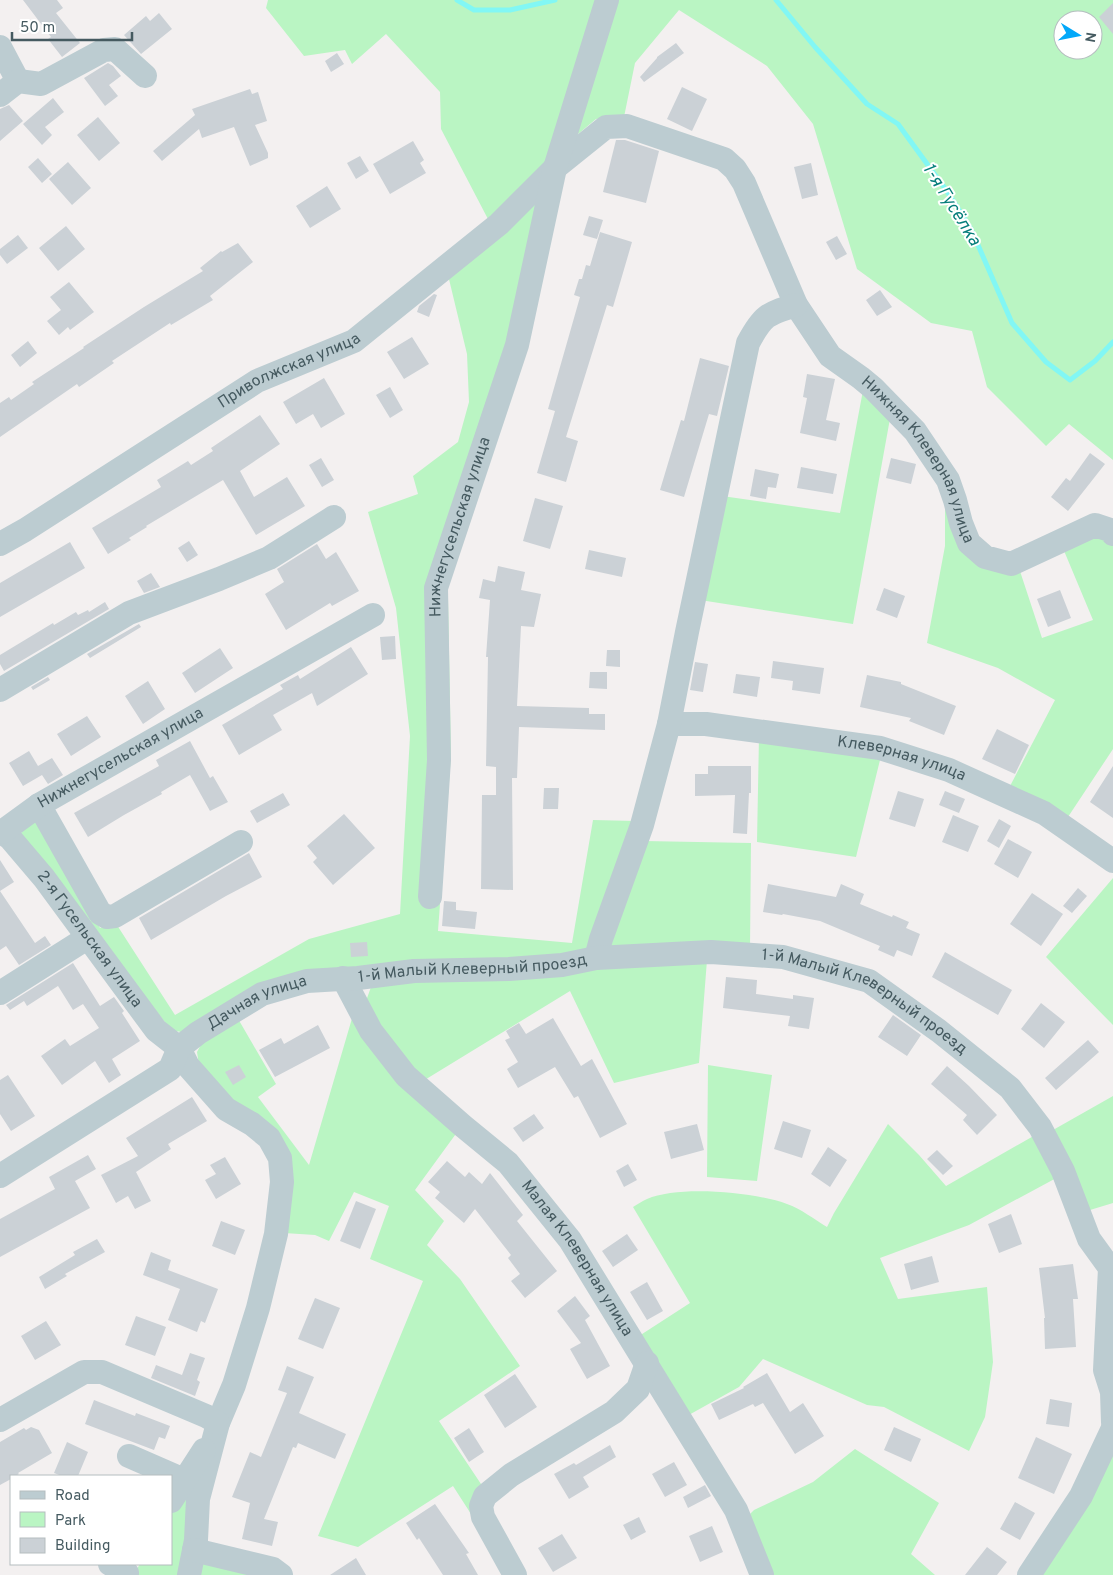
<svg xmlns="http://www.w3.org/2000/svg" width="1113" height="1575" font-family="Overpass,sans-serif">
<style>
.green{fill:#baf5c3;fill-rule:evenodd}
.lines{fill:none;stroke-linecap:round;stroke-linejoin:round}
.stream{stroke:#82f7f4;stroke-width:5}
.building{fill:#cbd1d6}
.minor{stroke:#bcccd1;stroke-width:24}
.labels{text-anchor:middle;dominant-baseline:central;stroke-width:4;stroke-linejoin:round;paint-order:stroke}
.street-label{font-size:16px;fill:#455a60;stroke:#fff}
.water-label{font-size:18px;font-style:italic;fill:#067e7b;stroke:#fff}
</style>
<rect width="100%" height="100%" fill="#f3f0f0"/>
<path class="green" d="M268,0h845v460l-44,-36 -23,22 -59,-59 -15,-56 -41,-8 -74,-54 -44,-145 -46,-58 -88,-56 -44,53 -11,54 -28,2 -49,41 -58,61 -48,-92 -1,-37 -54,-58 -34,30 -7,-14 -41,6 -38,-48zM1063,20h30v30h-30z
M538,195l-28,145 -83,246 21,12 3,157 -13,176 134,12 21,-123 43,1 -47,131 -235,22 -173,58 -10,-2 -152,-194 18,-26 63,118 15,-6 60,93 134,-76 91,-25 10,-178 -14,-128 -28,-96 50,-18 -5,-18 45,-34 11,-40 -2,-48 -19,-79z
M864,385l27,28 -38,211 -153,-24 22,-104 118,17z
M945,485l11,42 62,38 24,73 51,-18 -31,-74 36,-14 15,13v204l-47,71 -57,-32 46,-88 -57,-32 -71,-25 18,-97z
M759,736l122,20 -25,101 -99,-15z
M644,841l107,2 -1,105 -140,1z
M1113,878v147l-67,-68z
M707,960l-8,103 -85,20 -44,-92 -147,90 -16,-13 -41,-67 5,-14 9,-3z
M353,1015l105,116 -43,59 29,31 -17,24 33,34 60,87 -81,55 44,66 -12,27 -18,-28 -95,61 -40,-11 105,-255 -53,-22 19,-53 -35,-14 -25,49 -14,-6 -31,-2 5,-51 -58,-79 -32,-38 -2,-13 7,-13 33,-22 39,67 -18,13 51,68z
M708,1065l64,10 -15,106 -50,-4z
M1113,1096v107l-23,7 -37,-80z
M888,1124l31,31 27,31 91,-52 23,42 -91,49 -89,33 18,41 89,-12 6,75 -8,55 -16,34 -85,-44 -17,-2 -104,-46 -24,28 -52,29 -48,-80 51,-33 -57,-96c5,-3 9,-6 14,-8 32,-14 107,-7 140,5 14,5 27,15 40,23l7,-14z
M1113,1444v131h-75z
M855,1449l84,54 -28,51 24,21h-165l-20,-61 4,-4 59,-28z
M200,1466l-15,109h-52l7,-11h31v-55z
M204,1561l63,14h-71z"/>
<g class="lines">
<path class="stream" d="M457,0l17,10h36l45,-10
M776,0l39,47 52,57 31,20 51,70 22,35 41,94 34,39 24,18 25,-19 18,-19"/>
</g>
<path class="building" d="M23,0h34l6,8 -7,5 24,30 -18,14 -14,-18 3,-2z
M1113,3v31l-14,-17z
M159,13l13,16 -31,25 -17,-19 22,-19 4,5z
M676,43l8,10 -40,29 -4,-5 17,-19v-1z
M337,53l7,11 -13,8 -6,-11z
M108,63l5,3 8,10 -12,9 9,11 -13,10 -21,-28z
M682,87l25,12 -15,32 -25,-12z
M250,89l2,5 6,-2 9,29 -12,4 13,28v5l-18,8 -16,-39 -32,11 -3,-9 -37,32 -9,-10 42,-36 -3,-6z
M53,98l11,14 -19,15 7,8 -10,10 -19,-21z
M9,105l14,16 -23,20v-32z
M98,117l22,26 -21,18 -22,-26z
M616,140h9l34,11 -13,52 -43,-11z
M413,141l11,19 -4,3 6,10 -36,21 -17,-30z
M360,156l9,15 -13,8 -9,-16z
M38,158l14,16 -10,9 -14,-16z
M68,162l23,26 -19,17 -23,-26z
M811,163l7,32 -16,4 -8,-32z
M327,186l14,23 -31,19 -14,-22z
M589,216l14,4 -6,19 -14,-4z
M66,226l19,23 -27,22 -19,-23z
M600,232l32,10 -19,65 -6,-2 -41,132 12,4 -12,41 -29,-9 18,-62 -7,-2 32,-112 -6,-2 5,-16h3l4,-14 4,1z
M18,235l10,13 -21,16 -7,-9v-6z
M837,236l10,18 -11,6 -10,-18z
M238,243l15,19 -43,34 3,4 -42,25 -1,-2 -58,38 2,2 -35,24 -2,-3 -77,53v-34l9,-6 2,3 23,-16 -2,-2 52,-34 -1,-1 61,-40 59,-36 -3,-3 21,-17 1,1z
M69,282l25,30 -24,18 -2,-3 -9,8 -12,-14 14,-11 -11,-13z
M880,290l12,17 -15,9 -11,-16z
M434,294l3,1 -8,22 -12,-5 2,-6z
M412,337l17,27 -25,15 -17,-27z
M28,341l9,12 -17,14 -9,-12z
M700,358l29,8 -12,50 -8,-2 -25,83 -24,-7 21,-70 3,1z
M807,374l28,5 -9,41 14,3 -4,18 -36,-8 7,-35 -4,-1z
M324,378l21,36 -24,14 -8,-14 -17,10 -13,-22z
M390,387l13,23 -13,8 -14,-23z
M260,415l20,29 -40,27 14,26 33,-20 18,29 -49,29 -33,-55 -77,46 1,1 -18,11 2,2 -23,14 -16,-26 69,-41 -4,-7 31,-19 3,4 22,-14 -2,-3z
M1090,453l15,11 -37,47 -17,-14 15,-19 4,3z
M321,458l13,22 -12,7 -13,-22z
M891,458l25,6 -5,20 -25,-6z
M801,467l36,7 -4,20 -36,-6z
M755,469l24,5 -3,14 -8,-1 -2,12 -16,-3z
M535,498l28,8 -13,43 -27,-8z
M189,541l9,14 -11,7 -9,-14z
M70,542l15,26 -85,49v-34z
M317,544l9,15 10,-7 23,39 -27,15 -2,-3 -44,27 -21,-36 19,-12 -7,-13z
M589,550l37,8 -4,19 -37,-8z
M498,566l27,6 -4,18 20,4 -7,33 -13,-1 -4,80 72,2v6h16v16l-86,-3 -2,51h-5l1,112 -32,-1 1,-94h14v-28l-10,-1 2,-109h-2l4,-57 -11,-2 4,-19 12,3z
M151,573l9,14 -16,6 -7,-12z
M884,588l21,8 -8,22 -21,-8z
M1060,590l11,28 -23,9 -11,-28z
M105,602l4,7 -105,62 -4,-7v-9l53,-32 1,2 22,-13 2,3 10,-5 1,2z
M139,624l2,3 -51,31 -3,-4z
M395,636l1,23 -14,1 -2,-23z
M351,647l17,27 -51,32 -5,-13 -39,22 9,15 -43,25 -17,-30 61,-36 -3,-4 18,-10 2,4z
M220,648l13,20 -38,25 -13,-20z
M607,650h13v17l-14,-1z
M773,661l51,7 -4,26 -28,-4 1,-9 -22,-3z
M695,662l13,2 -5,28 -13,-2z
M590,672h17v17l-18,-1z
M736,674l24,3 -3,20 -24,-4z
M867,675l34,7v2l55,22 -12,29 -35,-14 2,-3 -51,-11z
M48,677l2,3 -17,10 -2,-3z
M148,681l17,28 -22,15 -18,-28z
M87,716l14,21 -30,19 -14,-22z
M997,729l32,16 -14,29 -33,-15z
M190,741l20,37 3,-2 15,26 -18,9 -20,-36 -29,17 1,2 -38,21 -36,22 -14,-24 85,-47 -3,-6z
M29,751l9,15 14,-8 11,17 -15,9 -6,-9 -19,11 -14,-23z
M708,766h43v27h-2l-2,41 -14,-1 2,-38 -40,1v-22h13z
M1113,766v52l-23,-16z
M544,788h15l-1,21h-15z
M898,791l26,8 -9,28 -26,-8z
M945,791l20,8 -6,14 -20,-8z
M283,793l7,12 -33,18 -7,-12z
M344,814l31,34 -42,37 -20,-23 4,-4 -10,-12z
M953,815l26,11 -11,26 -26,-10z
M999,819l12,7 -12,22 -12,-7z
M1008,839l24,13 -14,26 -24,-14z
M249,853l13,24 -36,19 -75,44 -12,-22z
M0,860l14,22 -14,9 35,52 10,-7 6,9 -32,20 -13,-19 -6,4z
M768,884l68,13 5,-13 23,10 -4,10 32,13 1,-2 16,7 -3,6 14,6 -8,22 -15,-6 -3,7 -16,-7 2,-4 -60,-25 -37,-7 -1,1 -19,-3z
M1078,888l9,8 -15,17 -9,-7z
M1032,893l31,21 -22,32 -31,-22z
M444,901l12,1v8l21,2 -2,17 -33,-3z
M367,942l1,14 -17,1 -1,-14z
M945,952l67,38 -14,25 -66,-38z
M73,963l27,43 14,-9 10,14 -2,2 18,28 -28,18 9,16 -12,8 -14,-22 -33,24 -21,-29 24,-17 5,7 29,-18 -16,-24 -10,6 -15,-24 -31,20 -3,-5 -14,9 -4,-5z
M726,977l31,3 -1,14 37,5v-4l21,3 -5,31 -21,-3 2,-10 -67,-8z
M1041,1003l24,19 -21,26 -23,-19z
M893,1015l28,20 -14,21 -29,-19z
M553,1018l28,48 11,-7 35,65 -27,14 -22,-42 -4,2 -19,-31 -37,21 -11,-19 11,-7 -13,-22 5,-2 -4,-7 13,-8 7,11z
M318,1025l12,23 -55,29 -16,-27 22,-12 3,6z
M1088,1040l11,12 -43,38 -11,-12z
M239,1065l7,12 -13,8 -8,-13z
M947,1066l22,20 28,29 -20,20 -14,-15 4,-5 -36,-31z
M8,1075l27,41 -24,15 -11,-17v-34z
M192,1097l15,24 -39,23 3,5 -35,23 15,29 -16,8 -7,-13 -12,7 -15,-28 37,-19 -12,-18z
M534,1114l10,14 -21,14 -10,-14z
M783,1121l28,9 -9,28 -28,-9z
M697,1124l7,26 -33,9 -7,-27z
M828,1147l19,13 -17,27 -19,-13z
M937,1150l16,16 -10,9 -16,-16z
M88,1155l8,14 -21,12 15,27 -90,49v-38l55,-30 -6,-12z
M225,1157l16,27 -25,15 -11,-19 11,-6 -6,-9z
M447,1161l18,16 4,-5 13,12 8,-11 33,42 -6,6 40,50 -32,27 -14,-17 9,-7 -12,-16 3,-3 -36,-46 -11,14 -29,-25 5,-6 -12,-10z
M628,1164l9,16 -13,7 -8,-16z
M356,1201l20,8 -16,40 -20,-8z
M1011,1214l11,30 -23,9 -11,-29z
M221,1221l24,9 -10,25 -23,-9z
M627,1234l11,16 -25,17 -11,-16z
M97,1239l8,13 -40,22 2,2 -22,13 -6,-12 36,-22 -2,-3z
M151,1252l20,8 -3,10 50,19 -13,34 -4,-2 -4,11 -29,-12 12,-31 -37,-14z
M932,1256l7,26 -28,8 -7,-26z
M1073,1264l5,35h-5l3,48 -31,2 -1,-31h1l-6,-50z
M647,1282l16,29 -16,9 -17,-28z
M575,1296l15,20 -5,4 25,46 -23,13 -17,-30 11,-6 -24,-32z
M315,1298l25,10 -17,41 -25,-10z
M136,1316l30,11 -11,29 -30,-11z
M46,1321l15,24 -26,15 -14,-24z
M190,1353l15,5 -8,22 3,2 -5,14 -44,-18 5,-13 26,10z
M287,1366l27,11 -15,36 47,21 -11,25 -37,-16 -2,5 -3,-1 -29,72 14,3 -6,24 -30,-7 8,-36 -18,-6 18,-45 11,5 26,-64 -9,-3z
M767,1373l23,39 13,-9 21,33 -29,18 -32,-51 -8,4 -2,-3 -34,16 -8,-16 33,-16 -1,-1z
M515,1374l22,33 -32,21 -21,-33z
M1050,1399l22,4 -3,24 -23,-3z
M94,1400l41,16 1,-3 34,13 -5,13 -6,-2 -5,13 -69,-26z
M31,1427l8,3 13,23 -34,20 1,1 -4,2h-4v3l-11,6v-43l24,-14 2,2z
M894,1427l27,12 -10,23 -27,-12z
M469,1428l15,24 -15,10 -15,-24z
M1036,1437l36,17 -18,40 -36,-16z
M67,1442l21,10 -10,24h-16l-8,-3z
M610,1445l6,12 -33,20 6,10 -20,12 -15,-25 20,-11 2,2z
M674,1462l13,23 -22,12 -13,-23z
M705,1485l6,11 -23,12 -5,-11z
M1015,1502l20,11 -15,27 -20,-11z
M435,1504l34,49 -3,1 12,21h-35l-24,-37 -2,2 -11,-17z
M639,1517l7,15 -15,8 -8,-15z
M712,1526l11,26 -23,10 -11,-26z
M562,1534l15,24 -24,14 -15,-24z
M987,1547l20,15 -10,13h-32z
M356,1558l10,17h-36z"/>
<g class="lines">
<g class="minor">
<path d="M0,47l18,34"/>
<path d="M0,95l18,-14 23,3 63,-34 11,-1 30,27"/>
<path id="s1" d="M0,544l25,-14 232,-149 97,-40 145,-117 56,-56 51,-41 21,-1 97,33 11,10 9,14 52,122 34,51 31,22 12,10 42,43 33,49 7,20 6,23 8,20 16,14 26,7 84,-39 15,5 3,4"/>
<path d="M0,690l129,-77 90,-34 50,-21 65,-41"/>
<path id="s2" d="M669,724h37l174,24 69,22 95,43 69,48"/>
<path d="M39,805l61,108 7,4 8,-1 126,-74"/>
<path id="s3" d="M0,831l10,7 34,40 112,152 23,18 9,18 38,43 26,15 17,14 11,20 2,24 -6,52 -18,74 -24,77 -16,38 -20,76 -2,41 -7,35"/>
<path id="s4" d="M2,832l37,-27 334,-190"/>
<path id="s5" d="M430,897l9,-137 -3,-172 81,-243 38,-177 52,-168"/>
<path d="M596,958l5,-19 41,-114 27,-101 18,-92 61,-289c15,-28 19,-29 48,-38"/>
<path id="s6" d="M343,978l28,53 35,45 57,50 45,37 62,77 166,270 26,65"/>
<path d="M0,993l87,-55"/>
<path id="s7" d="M0,1176l170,-107 9,-21 19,-15 64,-39 45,-13 51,-3 56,-7 95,-2 53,-4 34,-7 115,-6 72,5 86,24 70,50 71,57 30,39 23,44 26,68 21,29 -5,102 7,22 1,30"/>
<path d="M0,1420l84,-48h18l104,44 12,7"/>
<path d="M129,1456l55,24"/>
<path d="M171,1501l33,-51"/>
<path d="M194,1550l79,19 8,6"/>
<path d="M110,1564l17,9"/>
<path d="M515,1575l-32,-58 -2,-11 4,-10 26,-21 103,-63 24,-23 9,-26"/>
<path d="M1029,1575l52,-79 32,-68"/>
</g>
</g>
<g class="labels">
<g class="street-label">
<text stroke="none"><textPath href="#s1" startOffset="338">Приволжская улица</textPath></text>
<text stroke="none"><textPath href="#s1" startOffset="1229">Нижняя Клеверная улица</textPath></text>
<text stroke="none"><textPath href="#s5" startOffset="374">Нижнегусельская улица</textPath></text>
<text stroke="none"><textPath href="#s4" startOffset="140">Нижнегусельская улица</textPath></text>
<text stroke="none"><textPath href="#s2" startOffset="236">Клеверная улица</textPath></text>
<text stroke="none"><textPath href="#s3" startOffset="141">2-я Гусельская улица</textPath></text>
<text stroke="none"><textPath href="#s7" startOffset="536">1-й Малый Клеверный проезд</textPath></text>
<text stroke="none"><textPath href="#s7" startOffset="315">Дачная улица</textPath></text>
<text stroke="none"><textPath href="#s7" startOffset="941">1-й Малый Клеверный проезд</textPath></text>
<text stroke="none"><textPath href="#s6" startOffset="369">Малая Клеверная улица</textPath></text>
</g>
<g class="water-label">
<text transform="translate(951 205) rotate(58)">1-я Гусёлка</text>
</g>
</g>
<rect x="10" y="1475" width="162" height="90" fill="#ffffff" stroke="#b5bdbf"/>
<rect x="20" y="1491" width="25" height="8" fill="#bcccd1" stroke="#b5bdbf"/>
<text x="55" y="1500" font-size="15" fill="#455a60">Road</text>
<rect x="20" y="1512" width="25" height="15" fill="#baf5c3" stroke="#b5bdbf"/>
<text x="55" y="1525" font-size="15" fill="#455a60">Park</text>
<rect x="20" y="1538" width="25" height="15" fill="#cbd1d6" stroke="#b5bdbf"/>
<text x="55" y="1550" font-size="15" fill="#455a60">Building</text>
<g transform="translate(1078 35) rotate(100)"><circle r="24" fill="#ffffff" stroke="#b5bdbf"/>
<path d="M0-4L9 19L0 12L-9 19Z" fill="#03a8f9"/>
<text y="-8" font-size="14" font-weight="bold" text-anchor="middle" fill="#455a60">N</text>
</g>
<path d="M12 32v8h120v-8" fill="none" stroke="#455a60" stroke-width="2.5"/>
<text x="20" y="32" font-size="15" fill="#455a60" stroke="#ffffff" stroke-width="4" paint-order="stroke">50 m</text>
</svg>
